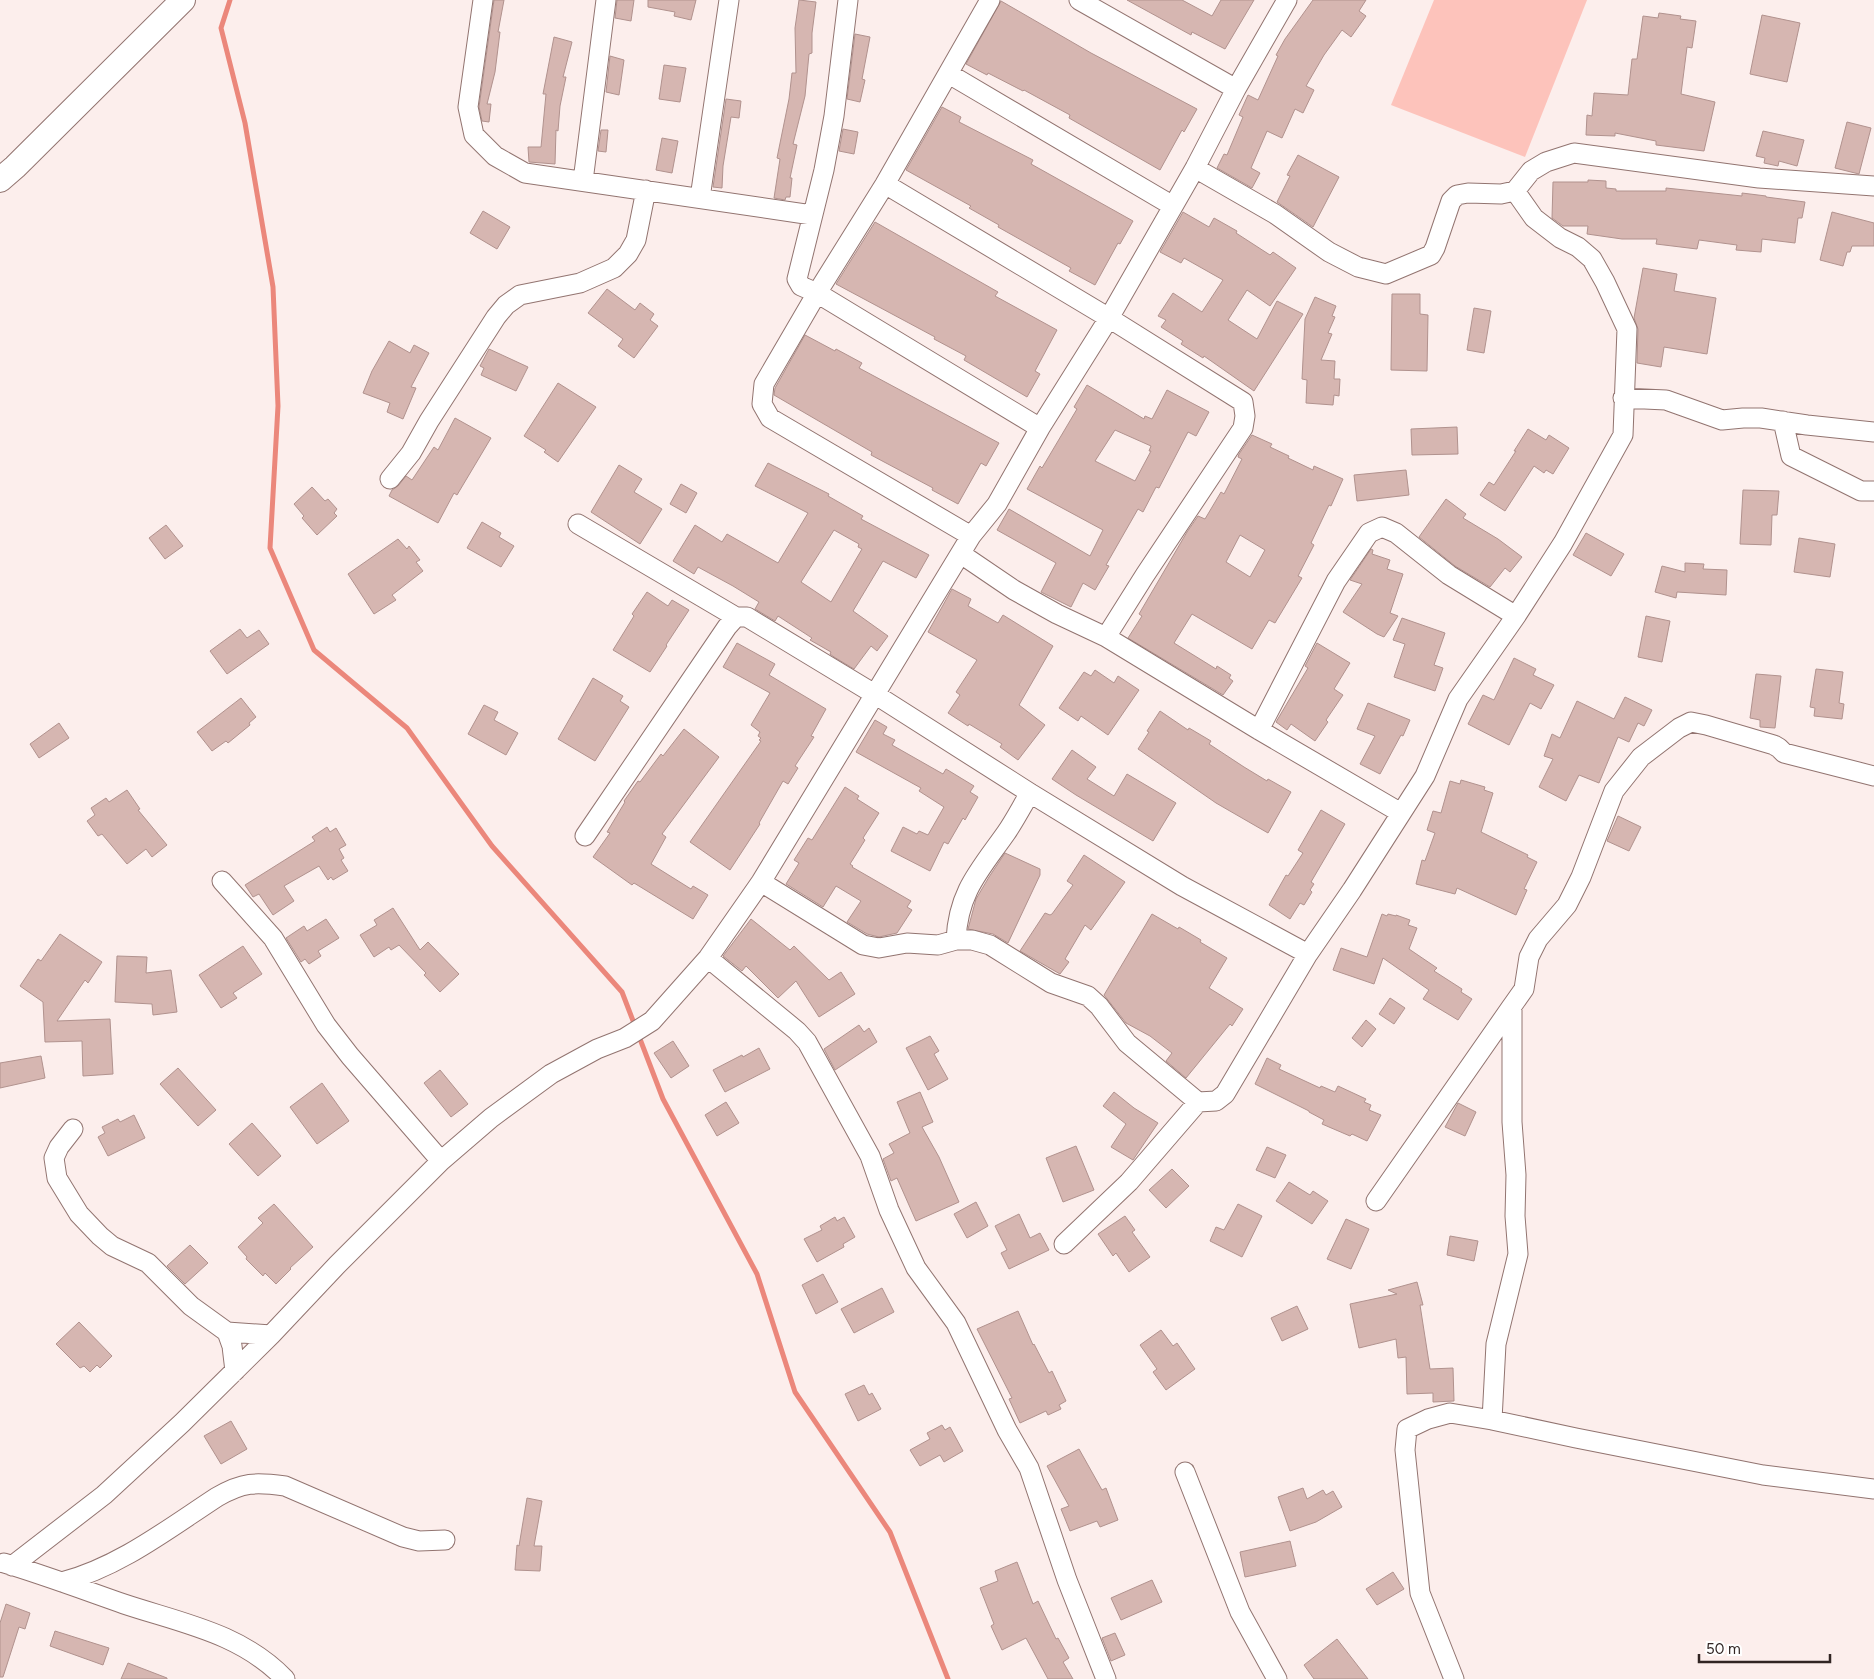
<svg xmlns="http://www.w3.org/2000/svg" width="1874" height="1679" font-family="Figtree,sans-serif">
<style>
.green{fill:#fdc3bb}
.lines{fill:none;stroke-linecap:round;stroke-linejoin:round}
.stream{stroke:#eb877b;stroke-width:5}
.building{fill:#d6b6b1;stroke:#b1928e;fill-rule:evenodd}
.minor-casing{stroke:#927470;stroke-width:21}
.tertiary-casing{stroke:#927470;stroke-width:26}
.minor{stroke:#fff;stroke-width:19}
.tertiary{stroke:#fff;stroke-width:24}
</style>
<rect width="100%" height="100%" fill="#fceeec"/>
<path class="green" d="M1434,0h153l-62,157 -134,-52z"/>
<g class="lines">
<path class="stream" d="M230,0l-9,28 24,95 28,164 5,119 -8,142 44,102 93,78 85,118 130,146 41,107 94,175 38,118 95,140 58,147"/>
</g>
<path class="building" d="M494,0h10l-6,32h2l-5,40 -8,32h4l-2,18 -7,-1 -3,-14z
M617,0h17l-3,21 -16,-3z
M648,0h48l-5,20 -17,-4 1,-4 -27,-5z
M799,0l17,2 -4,31v20l-3,1 -4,42 -12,48 4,1 -7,33h2l-2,19h-4l-1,3 -11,-2 6,-39 -3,-1 12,-59 3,-26h4l-1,-45z
M1127,0h55l30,16 9,-16h33l-29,49 -33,-17 -1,3z
M1313,0h53l-7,11 7,5 -15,21 -9,-7 -18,25 -18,31 8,4 -11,23 -8,-4 -13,29 -15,-7 -16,37 9,5 -8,15 -35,-20 7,-14 3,1 16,-38 -4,-2 9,-20 10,5 20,-44 -2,-1 9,-16z
M1001,1l90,52 106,56 -13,23 -2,-2 -22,40 -91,-52 1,-3 -46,-25 -1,1 -35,-18 -1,2 -21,-11z
M1659,13l22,3 -1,3 16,2 -4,27 -5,-1 -6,47 34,8 -11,49 -48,-6v-4l-41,-8v3l-29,-1 1,-20 5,1 2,-23 34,2 4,-36h5l6,-43 15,2z
M1762,15l38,8 -13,59 -37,-8z
M855,34l15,3 -8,42 3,1 -5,22 -13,-3z
M554,37l18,5 -9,35h3l-6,29 -2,25 -2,-1 -1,34 -26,-2 -1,-15h13l5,-53h-3z
M610,56l14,4 -5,35 -13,-3z
M664,65l22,3 -6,34 -21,-3z
M726,99l15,2 -2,17 -8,-1 -8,49 -1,22 -9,-1z
M942,107l19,10 -2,5 74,38 -2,4 102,57 -13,23 -2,-1 -23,42 -26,-14 2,-3 -73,-41 1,-2 -30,-17 2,-2 -65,-36z
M1847,122l24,6 -12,46 -24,-6z
M843,129l15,3 -4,22 -15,-3z
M601,130h7l-2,22 -8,-1z
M1763,131l41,9 -7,26 -18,-5 -1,5 -14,-3 1,-5 -9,-2z
M662,138l16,3 -6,32 -16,-3z
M1298,155l41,22 -26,50 -36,-25 13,-26 -3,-1z
M1588,180l18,1v7l10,1v2h50v-3l76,8v-3l24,3v1l39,5 -3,16h-4l-3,25 -33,-4 -1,13 -25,-2 1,-5 -38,-5 -2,9 -41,-5 1,-5h-35l-35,-5 1,-8h-25l-11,-8 1,-36h35z
M483,211l27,16 -13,22 -27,-16z
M1183,212l26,15 5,-9 23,13 -1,2 34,22 3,-3 23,16 -26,38 -23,-16 -19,30 29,19 20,-38 26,13 -49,77 -50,-35 -1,2 -22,-14 2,-3 -22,-14 5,-7 -8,-4 15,-23 29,19 21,-32 -39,-22 -3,5 -21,-11z
M1832,212l42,11v23h-22l-2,6h-3l-4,14 -23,-6z
M875,222l123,70 -3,4 62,34 -22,41 5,3 -13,23 -63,-37 2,-4 -32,-17 1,-2 -99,-53z
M1643,268l34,6 -3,17 42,7 -9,56 -43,-7 -3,20 -24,-4 1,-34 -4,-11z
M607,289l28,21 5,-7 14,11 -4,6 8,6 -24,32 -16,-12 5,-7 -35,-26z
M1392,294h28v20l8,1 -1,56 -36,-1z
M1315,297l21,9 -4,10 3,1 -7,16 4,1 -11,26 14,1 -1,18h6l-1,17 -5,-1 -1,10 -27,-2 1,-23 -5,-1 3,-60z
M1474,308l17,3 -7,42 -17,-3z
M805,335l30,16 1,-2 26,14 -3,5 140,75 -13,23 -5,-3 -23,41 -26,-14 1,-2 -62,-33 1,-3 -98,-57 1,-7z
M389,341l21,12 4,-8 15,8 -18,34 5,1 -13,31 -16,-7 3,-9 -27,-10 9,-22z
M489,349l39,18 -12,24 -35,-16 3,-7 -4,-2z
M558,383l38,24 -38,55 -14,-10 2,-2 -22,-14z
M1087,385l57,34 1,-3 7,3 15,-29 42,22 -13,24 -8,-4 -29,56 -3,-1 -13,25 -5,-3 -32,56 3,1 -14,24 -12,-7 -12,24 -30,-15 15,-29 -59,-33 12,-21 81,47 13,-26 -76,-41 13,-23 2,2 35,-59 -3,-2zM1115,430l36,16 -2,5h2l-16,30 -40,-20z
M455,418l36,20 -34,57 -3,-2 -16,30 -49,-27 3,-6 6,-4 8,-10 6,4 22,-33 4,3z
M1457,427l1,27 -46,1 -1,-26z
M1528,429l18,11 3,-5 20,13 -16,26 -7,-4 -2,3 -10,-7 -29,45 -25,-16 9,-13 5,3 22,-34h-2z
M1252,435l20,9 -2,3 19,9 -1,2 25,12 1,-4 29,13 -12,27 -2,-1 -18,38 3,2 -16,31 4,2 -27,45 -6,-3 -17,29 -60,-35 -18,29 42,26 1,-3 14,9 -2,3 4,3 -10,14 -95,-57 14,-22 -3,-2 48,-82 11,-16 7,3 16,-27 3,2 18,-35 -4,-2 1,-3zM1240,535l25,15 -15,27 -24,-15z
M768,463l61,31 -1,2 35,20 -2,3 68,36 -13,23 -33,-17 -30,50 35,25 -11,15 -6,-5 -17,23 -20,-12 -4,-3 1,-2 -21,-12 2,-2 -34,-22 -3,5 -20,-12 4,-7 -26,-16 -35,-19 -4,7 -21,-13 22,-36 27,17 5,-8 51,29 30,-50 -53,-27zM834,530l25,14 -1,3 4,2 -31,53 -30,-20z
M619,465l23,14 -8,13 28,17 -22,35 -49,-32z
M1406,470l3,25 -52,6 -3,-26z
M681,484l16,9 -11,20 -16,-9z
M312,487l13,14 3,-2 9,10 -3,4 3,3 -20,19 -15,-17 2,-2 -10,-12z
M1743,490l36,1 -2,24h-5l-1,30 -31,-1z
M1446,499l20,15 -3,4 35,21 24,18 -12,15 -5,-4 -15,19 -35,-21 -36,-29z
M482,522l19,11 -2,4 15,9 -13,21 -34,-19z
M166,525l17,21 -18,13 -16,-21z
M1586,533l38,21 -13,22 -38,-21z
M1799,538l36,6 -5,33 -36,-5z
M398,539l9,10 2,-3 11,14 -4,2 7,9 -31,24 4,5 -22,14 -26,-40z
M1371,549l2,1 -1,4 18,6 -3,9 16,5 -13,39 8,3 -14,21 -7,-3 -34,-22 19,-28 -12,-4z
M1685,563l19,1 -1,5 24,1 -1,25 -49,-3 -1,6 -21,-6 7,-26 23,6z
M952,589l19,10 -3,7 30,17 5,-8 50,31 -34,59 26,20 -27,35 -18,-13 2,-3 -33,-20 -1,2 -20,-13 12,-18 -4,-3 21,-32 -49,-28z
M647,592l21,14 4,-6 17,10 -23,35 1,1 -17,26 -37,-22 21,-34 -2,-2z
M1646,616l24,5 -8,41 -24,-5z
M1402,618l43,15 -11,32 9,3 -8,23 -41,-14 11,-33 -12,-4z
M240,629l7,9 12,-8 10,14 -42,30 -17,-23z
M737,643l38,21 -6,11 57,34 -15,27 3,1 -19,29 3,2 -10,16 -5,-3 -24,42 1,1 -30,46 -40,-28 71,-101 -2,-1 2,-2 -3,-2 2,-4 -9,-7 19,-32 -47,-26z
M1317,643l33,20 -16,26 9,6 -17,25 2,2 -13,19 -24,-17 -4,6 -11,-8 32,-54 -3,-2z
M1514,658l22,11 -3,6 21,10 -13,24 -11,-6 -21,42 -41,-21 15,-29 11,5z
M1816,669l27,3 -4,31 5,1 -2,15 -28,-3 1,-8 -5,-1z
M1095,670l19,13 4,-7 21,14 -31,45 -27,-19 -3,5 -19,-13 25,-36 7,4z
M1756,674l25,2 -6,52 -15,-1v-7l-10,-2z
M593,678l30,18 -3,5 9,6 -34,54 -37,-22z
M1625,697l27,13 -8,16 -6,-3 -9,19 -11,-5 -19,46 -20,-8 -13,26 -27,-14 14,-28 -9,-3 8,-22 8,4 17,-37 37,18z
M241,698l15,19 -7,6 1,2 -22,18 -2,-2 -14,10 -15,-19z
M1368,703l42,17 -7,16 -2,-1 -21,39 -20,-10 15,-28 -18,-7z
M484,705l14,7 -4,8 24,13 -12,22 -38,-21z
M1160,711l28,19 1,-2 22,13 -2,3 35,23 23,14 1,-2 23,13 -23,41 -52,-30 -78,-54 11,-17 -2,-1z
M875,720l12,7 -4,7 12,6 -3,5 51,29 3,-5 28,17 -4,6 8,5 -13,23 -2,-2 -15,26 -4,-2 -14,29 -39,-20 12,-24 14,7 2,-3 9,4 16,-28 -25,-16 2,-3 -65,-36z
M59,723l10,15 -30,20 -9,-14z
M684,729l35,28 -57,77 4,3 -15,27 40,25 2,-3 15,9 -15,24 -59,-36 -2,2 -39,-28 17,-24 -3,-1 18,-30 -1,-1 14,-20 2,1 21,-28 2,2z
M1072,750l24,17 -9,12 27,17 13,-22 49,29 -23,38 -77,-46 -24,-16z
M1461,780l24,7 -1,3 9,3 -12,39 47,23 -1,2 10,5 -13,27 3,1 -11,25 -59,-27 -2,6 -39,-10 6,-24 3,1 10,-28 -8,-3 6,-19 8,2 9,-32 10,3z
M845,787l14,9 -2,3 22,14 -16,25 2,2 -15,24 3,2 -1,1 59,34 -4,6 5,3 -15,23 -18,4 -12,-3 -20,-12 14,-21 -25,-15 -13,21 -37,-23 13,-21 -5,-3 14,-22 4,2z
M127,790l13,19 -2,1 29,35 -15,12 -6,-8 -19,15 -25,-30 -4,2 -11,-15 8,-6 -4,-7 15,-10 3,4z
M1321,810l24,14 -34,58 3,2 -4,6 2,2 -8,13 -4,-2 -10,16 -21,-14 17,-30 2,1 15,-23 -5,-3z
M1618,816l23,11 -12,24 -22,-10z
M327,827l3,5 6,-4 10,17 -7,4 5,9 -3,2 7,11 -15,9 -2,-3 -3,3 -9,-14 -35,20 10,15 -21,14 -14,-21 -6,3 -8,-12 70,-44 -3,-4z
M1005,853l35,16v6l-32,68 -15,-9 -25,-5 8,-30 13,-22z
M1084,855l41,27 -34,48 -6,-5 -20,34 4,3 -9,12 -40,-23 25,-38 5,2 2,-1 21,-29 -6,-4z
M393,908l27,42 8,-8 31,32 -19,18 -16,-17 2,-2 -27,-28 -8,5 -2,-3 -15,10 -14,-22 17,-10 -3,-5z
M1152,914l26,15 1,-2 22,13 -1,2 27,16 -18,30 34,21 -11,17 -2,-2 -44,54 -20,-17 6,-8 -22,-17 -24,-13 -22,-28z
M1382,914l5,2 1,-2 8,2v-1l14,5 -2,5 9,3 -8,21 28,19 -3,3 28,18 -1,3 11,7 -14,21 -35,-21 6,-9 -46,-32 -9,26 -41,-14 8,-22 26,9z
M326,919l13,19 -21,13 3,5 -12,8 -4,-5 -4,3 -15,-24 18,-12 3,5z
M751,919l39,31 4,-4 35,34 12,-8 14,22 -36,23 -23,-36 -18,17 -32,-32 -4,5 -19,-15z
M60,934l42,28 -14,21 -3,-3 -28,41 53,-2 3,55 -30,2 -1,-35 -37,1 -2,-40 -23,-16 18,-27 3,2z
M243,946l19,28 -29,19 4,5 -16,10 -22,-33z
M117,956l30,1 -1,16 25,-3 6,42 -24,3 -1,-11 -37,-2z
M1390,998l15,10 -11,16 -15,-10z
M1366,1020l10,9 -14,18 -10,-9z
M859,1025l5,7 5,-4 8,14 -42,28 -11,-21z
M930,1036l9,15 -5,3 14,25 -20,11 -22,-42z
M673,1041l16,25 -18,12 -17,-25z
M759,1048l11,21 -45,23 -12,-22 29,-15 1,2z
M41,1056l4,22 -45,10v-25z
M1267,1058l14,7 -2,4 41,19 1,-2 14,6 3,-6 28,13 -2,3 7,3 -2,5 12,5 -14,26 -15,-7 -2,2 -28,-12 2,-4 -15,-8v-1l-54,-27z
M178,1068l38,42 -18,16 -38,-42z
M440,1070l28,34 -17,13 -27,-34z
M322,1083l27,38 -32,23 -27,-37z
M920,1092l13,30 -11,5 17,30 20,45 -43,19 -19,-43 -6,3 -8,-22 11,-6 -5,-9 21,-11 -13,-31z
M1114,1092l20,16 24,15 -25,37 -22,-13 15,-23 -23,-18z
M726,1102l13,21 -22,13 -12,-21z
M1458,1103l18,9 -11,24 -20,-9z
M134,1115l11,23 -37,18 -10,-19 7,-4 -3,-6 16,-8 2,3z
M252,1123l29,33 -23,20 -29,-32z
M1076,1146l18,44 -31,12 -17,-44z
M1267,1147l19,8 -11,23 -19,-8z
M1172,1169l17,17 -23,22 -17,-18z
M1289,1182l21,13 3,-4 15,10 -16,23 -36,-23z
M976,1202l12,24 -21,12 -13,-24z
M274,1204l39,43 -23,21 1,1 -15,15 -11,-11 -2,3 -17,-17 1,-2 -9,-10 25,-24 -5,-5z
M1238,1204l24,12 -20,41 -32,-16 6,-14 8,3z
M1019,1214l11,24 10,-5 9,17 -40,19 -8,-16 6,-3 -12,-24z
M1125,1216l10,14 -3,2 18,25 -21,15 -13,-19 -3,3 -15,-22z
M835,1217l2,4 7,-4 11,20 -12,7 1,3 -27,15 -13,-23 18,-9 -2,-4z
M1346,1219l23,10 -18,40 -24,-10z
M1450,1236l28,5 -4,20 -27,-6z
M190,1245l18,18 -23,21 -18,-18z
M823,1274l15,28 -22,12 -14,-29z
M1417,1282l6,23h-3l10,64 23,-1 1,33 -21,1v-9l-26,1 -1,-37 -8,1 -2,-19 -37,9 -9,-44 47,-10 -9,-4z
M882,1288l12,24 -40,21 -13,-24z
M1297,1306l11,23 -26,12 -11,-23z
M1018,1311l15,34 1,-1 15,29 3,-2 14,30 -7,4 2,4 -13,6 -2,-4 -26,12 -11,-24 3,-1 -35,-69z
M79,1322l33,34 -12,12 -3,-3 -7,7 -6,-6 -4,2 -24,-24z
M1161,1330l12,16 4,-3 18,26 -29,21 -13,-18 4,-3 -17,-24z
M864,1385l5,10 3,-2 9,16 -23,12 -13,-27z
M231,1421l16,28 -26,15 -17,-28z
M942,1425l3,5 5,-3 13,24 -19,11 -4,-7 -20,11 -10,-16 20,-11 -3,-6z
M1079,1449l23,41 4,-2 12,32 -18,7 -3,-6 -27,10 -9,-22 8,-3 -22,-40z
M1303,1488l4,11 16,-9 3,5 7,-4 9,16 -26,15 -26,9 -12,-34z
M527,1498l15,3 -8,45h8l-2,25 -25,-1 2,-25 2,1z
M1290,1541l6,25 -51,11 -5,-25z
M1017,1562l16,42 5,-3 18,38 2,-1 11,20 -6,4 10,17h-25l-22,-41 -24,12 -11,-24 3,-2 -14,-36 18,-7 -3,-10z
M1393,1572l11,17 -27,16 -11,-16z
M1152,1580l10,22 -41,18 -10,-22z
M6,1604l24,9 -5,16 -6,-2 -16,50h-3v-54z
M55,1631l54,17 -6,17 -53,-19z
M1115,1633l10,22 -14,6 -9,-23z
M1337,1639l31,40h-54l-10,-14z
M128,1663l39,15v1h-46z"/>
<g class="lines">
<g class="minor-casing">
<path id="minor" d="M483,0l-15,107 6,28 21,21 30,17 287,42
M848,0l-14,116 -10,54 -27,109 4,7 16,7 223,135
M1079,0l157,89
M949,74l224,132
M1195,168l80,46 54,38 29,15 28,7 45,-19 4,-7 16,-47 6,-6 11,-2 33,1 14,-3 16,-20 15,-9 28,-9 185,25 115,8
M583,181l23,-181
M885,184l224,134 134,84 2,14 -2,12 -98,147 -39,62 -49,-23 -43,-24 -53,-36
M700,198l29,-198
M1623,398l43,2 56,20 21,-2h18l46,7 67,7
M1783,421l8,35 70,35h13
M390,479l21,-26 18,-32 67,-104 10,-12 14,-10 60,-12 34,-15 14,-14 8,-14 10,-50
M578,524l158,93
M971,536l-201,-118 -8,-14 2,-20 53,-91 68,-109 105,-184
M1106,637l153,93 142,83
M1259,730l77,-149 33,-48 13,-6 14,6 53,42 67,41
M585,836l142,-209 9,-10h11l129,78 154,98 152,93 126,68
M222,881l51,57 53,87 24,31 91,105
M761,882l102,63 16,3 28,-5 31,2 18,-5h16l18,5 61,38 37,13 11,10 28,37 71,59 18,-1 9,-7 83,-140 44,-64 73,-114 33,-77 58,-83 47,-73 60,-108 4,-106 -22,-47 -13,-23 -14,-12 -18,-9 -26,-20 -19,-27
M956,940c2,-48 24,-70 50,-107 9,-13 16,-27 24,-40
M708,958l89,73 10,11 63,114 19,54 27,58 40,55 51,107 22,38 38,112 39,99
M73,1129l-14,18 -5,11 3,20 22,36 21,22 12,10 36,17 43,43 36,26 5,14 3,25
M1376,1201l136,-195
M1064,1244l65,-62 69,-80
M227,1332l44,3
M1492,1420l4,-76 22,-90 -3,-38 1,-41 -4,-53v-116l12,-17 5,-32 9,-18 29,-34 14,-28 33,-86 27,-34 38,-29 12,-6 15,3 68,20 5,3 5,5 90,23
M1185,1472l55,140 37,67
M4,1563c40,12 80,27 120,41 57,19 117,29 161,75
M12,1566l92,-71 78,-72 89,-88 66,-70 104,-104 50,-43 60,-44 46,-25 28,-11 27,-17 56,-63 53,-76 210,-346 26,-32 43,-76 69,-110 86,-150 41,-79 51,-89
M62,1582c57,-15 106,-53 155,-85 26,-15 38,-15 68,-11l118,51 16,4 26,-1
M1454,1679l-34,-86 -15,-143 2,-21 21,-10 22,-6 42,7 84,18 187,37 111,14"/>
</g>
<g class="tertiary-casing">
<path id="tertiary" d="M0,180l15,-13 168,-167"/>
</g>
<use href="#minor" class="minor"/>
<use href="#tertiary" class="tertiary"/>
</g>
<path d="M1699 1654v8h131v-8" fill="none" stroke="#312523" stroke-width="2.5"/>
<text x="1706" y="1654" font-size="15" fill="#312523" stroke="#ffffff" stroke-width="4" paint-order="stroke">50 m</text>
</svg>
